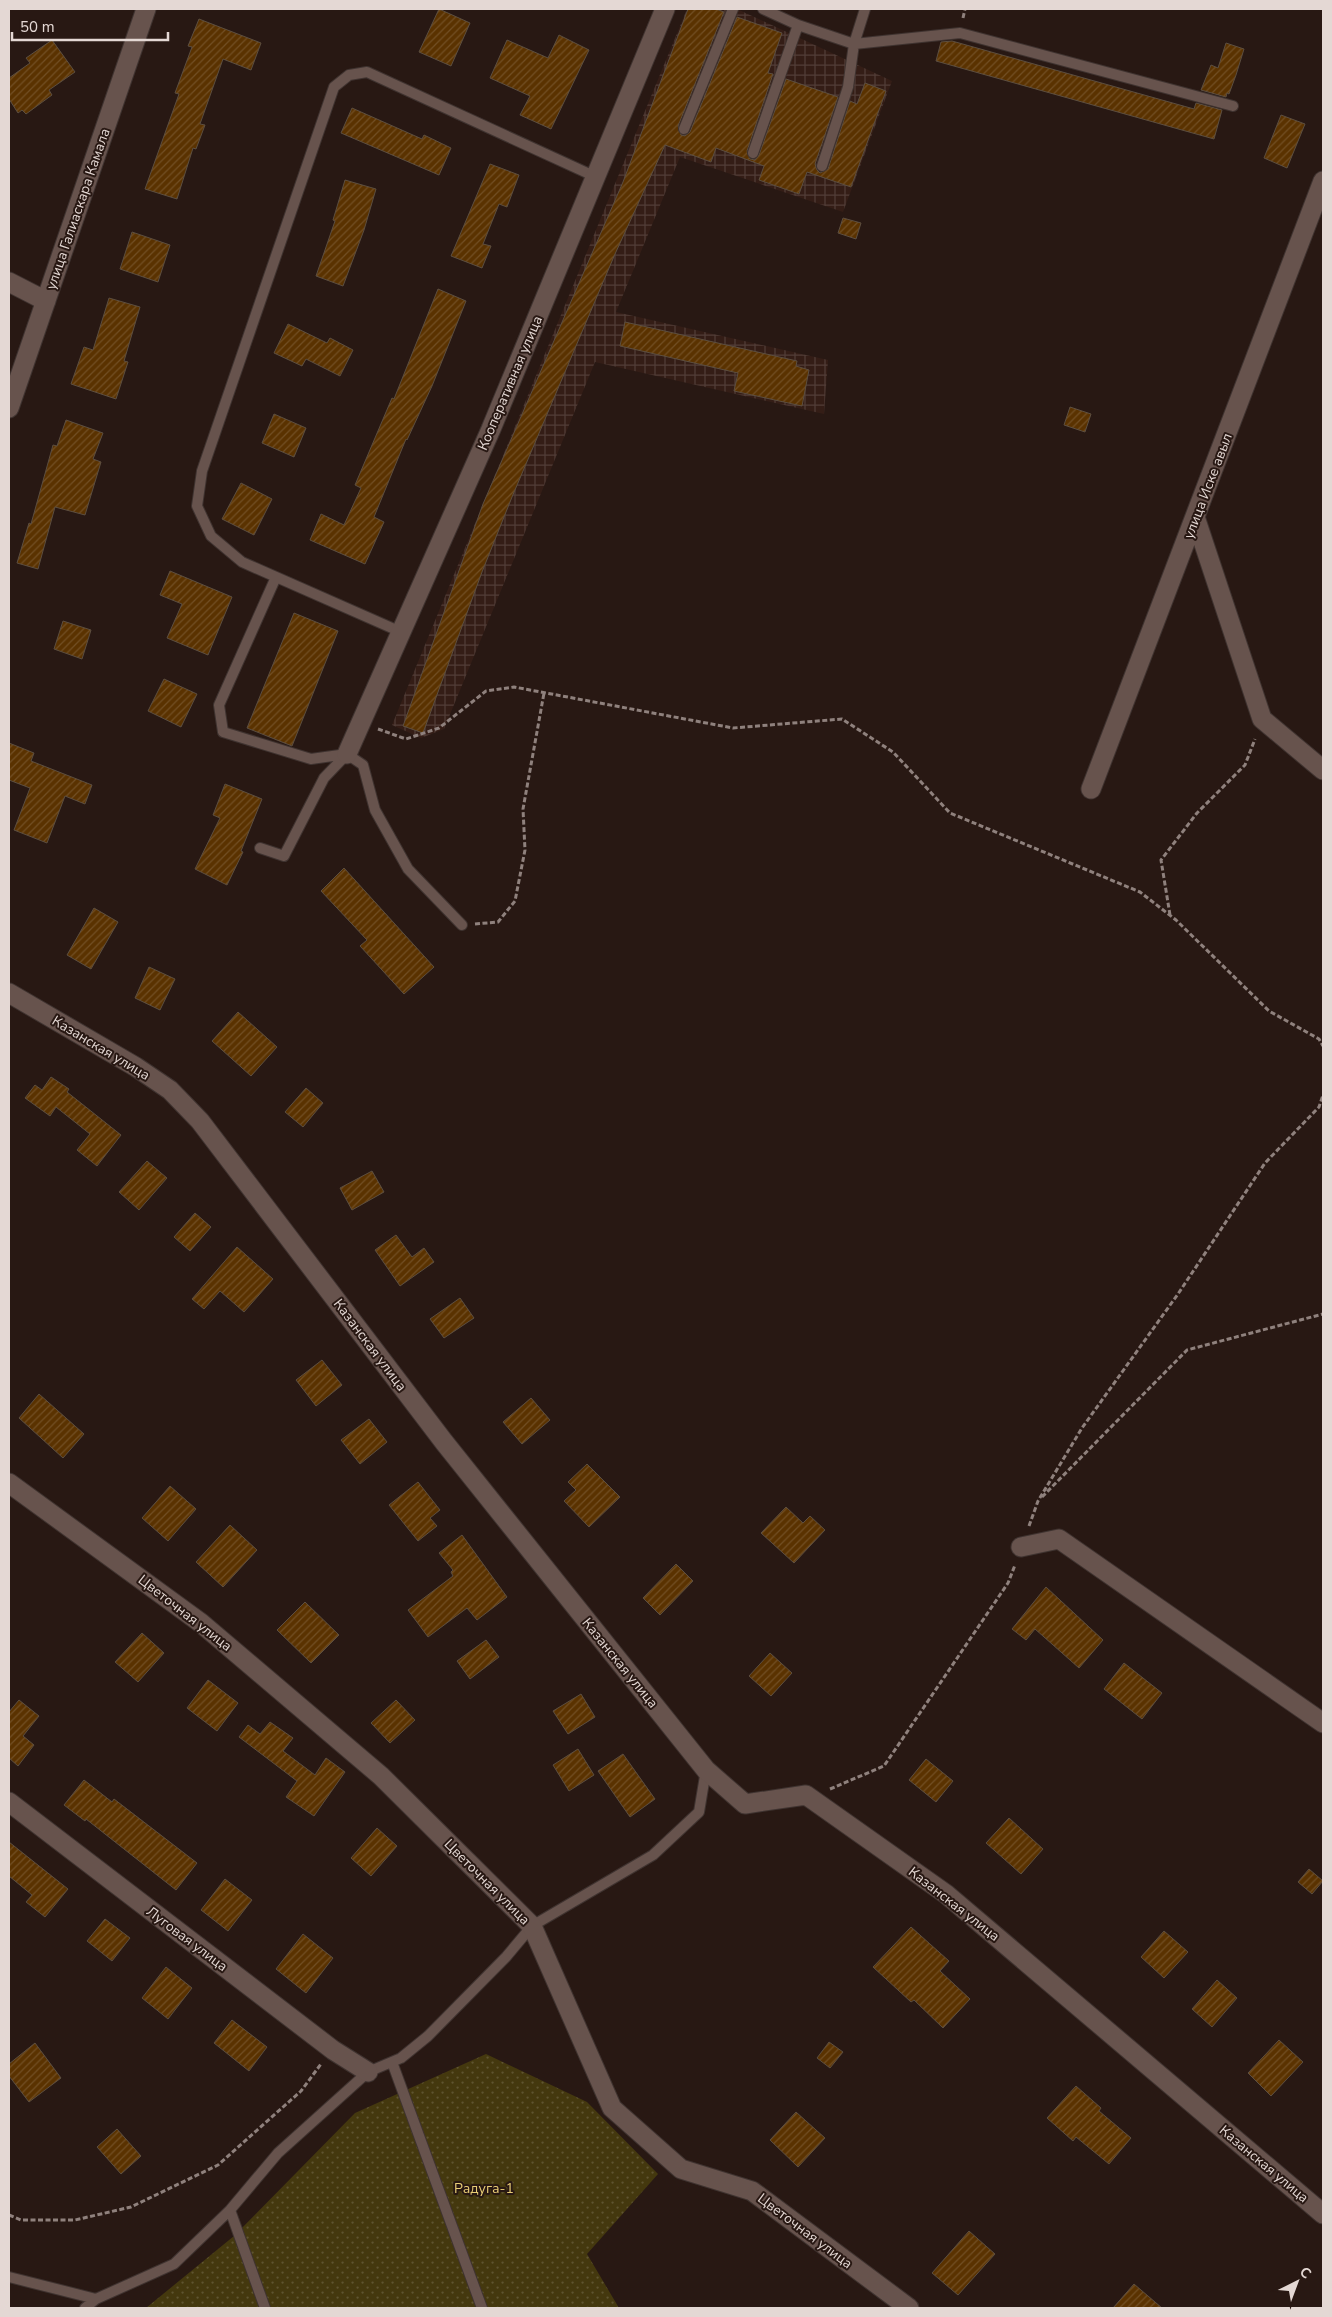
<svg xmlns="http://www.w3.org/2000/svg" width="1332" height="2317" font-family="'Nunito Sans',sans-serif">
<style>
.industrial{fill:url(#industrial-grid)}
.garden{fill:url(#garden-dots)}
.building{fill:url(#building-hatch);stroke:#5c4e40}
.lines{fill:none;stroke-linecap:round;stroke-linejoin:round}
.lane-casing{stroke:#3f3330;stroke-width:12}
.street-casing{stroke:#3f3330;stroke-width:21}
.path{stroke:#8f817d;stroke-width:3;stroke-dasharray:5 2.5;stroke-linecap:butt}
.lane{stroke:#67534d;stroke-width:10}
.street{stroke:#67534d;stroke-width:19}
.labels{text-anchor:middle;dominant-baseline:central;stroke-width:4;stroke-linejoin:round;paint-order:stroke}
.street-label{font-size:14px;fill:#e4d8d4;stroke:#281813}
.park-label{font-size:14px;fill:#e9cd76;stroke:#281813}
</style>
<defs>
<pattern id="industrial-grid" width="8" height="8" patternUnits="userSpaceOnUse" patternTransform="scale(1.25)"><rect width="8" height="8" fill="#341d16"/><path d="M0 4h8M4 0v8" fill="none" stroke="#513d37"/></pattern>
<pattern id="garden-dots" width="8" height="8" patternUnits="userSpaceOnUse" patternTransform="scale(1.25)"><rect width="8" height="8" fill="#44380e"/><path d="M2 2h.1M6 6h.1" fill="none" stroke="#5f5430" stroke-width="1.8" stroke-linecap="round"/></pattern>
<pattern id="building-hatch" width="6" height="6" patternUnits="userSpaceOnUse" patternTransform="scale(1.25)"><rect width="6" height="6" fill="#5a3200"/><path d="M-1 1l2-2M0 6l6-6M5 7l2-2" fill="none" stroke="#724f24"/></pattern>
</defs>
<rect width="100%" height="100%" fill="#281813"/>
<path class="industrial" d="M687,9h50l155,72 -49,131 -163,-55 -64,155 212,48 -4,54 -229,-52 -151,367 -23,9 -29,-13z"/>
<path class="garden" d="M486,2054l101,48 71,72 -71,80 32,54h-473l88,-72 121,-123z"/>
<path class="building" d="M439,9l31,14 -19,43 -32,-14z
M688,9h28l8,3 -46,114 3,9 4,1 5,-4 47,-115 45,16 -14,40 5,1 -26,77 3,8 5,1 4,-5 27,-76 52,18 -23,67 2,6 3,3 8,-4 22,-68 7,3 8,-21 21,8 -35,96 -44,-15 -8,22 -40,-14 5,-14 -48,-18 -5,14 -46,-17 -50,109 -103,243 -30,75 -59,161 -20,-7 80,-222 140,-322z
M199,19l62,24 -10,27 -28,-11 -23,65 5,1 -9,24 -3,-1 -16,51 -32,-10 34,-95 -4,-1 17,-46 -4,-1z
M559,35l30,15 -38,79 -31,-14 10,-19 -40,-18 17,-38 41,18z
M52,40l23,32 -26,18 3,5 -26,19 -4,-4 -4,3 -9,-14v-21l21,-15 -4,-5z
M952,41l242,68 2,-6 26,7 -8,29 -278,-78 5,-19z
M1226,43l18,6 -8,26 -7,19 -2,-1 -1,4 -25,-7 10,-25 7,3z
M352,108l70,31 2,-4 27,13 -12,27 -98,-42z
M1281,115l24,9 -18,44 -23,-10z
M490,164l29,11 -12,32 -8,-3 -16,40 8,2 -9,22 -31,-12z
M345,180l31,9 -12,41 -21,56 -27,-10 19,-55 -2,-1z
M843,218l18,5 -5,16 -18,-6z
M132,232l38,13 -12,37 -38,-13z
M438,289l28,12 -34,85 -25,54 -1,-1 -32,78 10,5 -19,42 -55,-24 11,-26 23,11 17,-37 -6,-3 37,-87 2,1z
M109,298l31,9 -16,54 4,1 -12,37 -45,-15 13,-37 9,3z
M625,322l172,39 -1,5 13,4 -7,36 -68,-15 4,-18 -118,-27z
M288,324l39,19 3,-5 23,12 -13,26 -34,-17 -4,7 -28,-13z
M1070,407l21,7 -6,18 -21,-7z
M274,414l32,14 -12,29 -32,-14z
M66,420l37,13 -10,26 8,3 -16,53 -30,-8 -17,62 -21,-6 12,-40 2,1 22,-79 4,1z
M241,483l31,16 -18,36 -32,-16z
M170,571l62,26 -24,58 -41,-17 15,-34 -22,-9z
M294,613l44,18 -46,115 -45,-18z
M63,621l28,9 -9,29 -28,-10z
M164,679l33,15 -16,33 -33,-16z
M9,743l25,10 -3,8 61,24 -7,19 -20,-8 -18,47 -33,-13 16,-42 -21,-8z
M225,784l37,15 -21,52 2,1 -16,33 -32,-16 25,-51 -7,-3z
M344,868l90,99 -30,27 -44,-48 7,-6 -46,-49z
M94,908l24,14 -27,47 -24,-14z
M149,967l26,12 -15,31 -25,-12z
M238,1012l39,35 -26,29 -39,-35z
M51,1077l18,12 -2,3 54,43 -24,31 -20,-16 13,-16 -34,-27 -6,9 -25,-18 10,-13 7,5z
M306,1088l17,15 -20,24 -18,-15z
M147,1161l20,17 -28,32 -20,-18z
M372,1171l12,21 -32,18 -12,-22z
M195,1213l16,14 -21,24 -16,-14z
M396,1235l16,22 12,-9 10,14 -34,24 -25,-36z
M237,1247l36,32 -29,33 -24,-21 -16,18 -12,-10z
M460,1298l14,20 -30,20 -14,-19z
M322,1360l20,25 -26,21 -20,-26z
M39,1394l45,40 -21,24 -44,-40z
M531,1398l19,22 -28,24 -19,-22z
M369,1419l18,23 -27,22 -19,-24z
M587,1464l33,33 -31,30 -25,-26 12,-11 -8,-8z
M418,1482l22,28 -10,8 7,8 -19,15 -29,-36z
M170,1486l26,23 -28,32 -26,-23z
M786,1507l17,16 7,-7 15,14 -31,33 -33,-30z
M230,1525l27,25 -34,37 -27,-25z
M462,1535l45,62 -30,23 -10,-12 -39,29 -20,-27 45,-34 -2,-4 2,-2 -14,-17z
M676,1564l17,17 -33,34 -17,-17z
M1046,1587l57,53 -24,28 -44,-39 -9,11 -14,-11z
M305,1602l34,33 -28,28 -34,-33z
M142,1633l22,20 -26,29 -23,-20z
M486,1640l13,17 -29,22 -13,-18z
M770,1653l22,20 -21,23 -22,-20z
M1124,1663l38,30 -20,26 -38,-30z
M208,1680l30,23 -21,28 -30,-23z
M581,1694l14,23 -27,17 -15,-23z
M19,1700l20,16 -16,20 11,9 -16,21 -9,-8v-46z
M396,1700l19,20 -25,23 -19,-20z
M270,1722l23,16 -10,13 32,24 11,-17 19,14 -31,44 -28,-19 11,-16 -58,-44 9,-12 12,9z
M578,1749l16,26 -25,16 -16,-26z
M623,1754l32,45 -25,18 -32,-46z
M926,1759l27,22 -17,21 -27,-22z
M84,1780l28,22 2,-3 83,64 -21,27 -90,-71 -1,2 -21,-16z
M1009,1818l34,31 -22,25 -35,-31z
M377,1828l20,18 -26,30 -20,-18z
M9,1842l59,47 -23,28 -19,-15 6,-7 -23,-19z
M1309,1869l14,12 -11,13 -14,-12z
M225,1879l27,21 -24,31 -27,-21z
M105,1919l25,19 -18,23 -25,-20z
M911,1927l38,34 -9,10 30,28 -27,29 -29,-28 -3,2 -38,-35z
M1164,1931l24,21 -24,26 -23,-21z
M303,1934l30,24 -27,35 -30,-24z
M166,1967l26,21 -24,31 -26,-21z
M1217,1980l20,18 -25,29 -20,-18z
M232,2020l35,27 -18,24 -35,-28z
M1279,2040l24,22 -32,34 -23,-23z
M829,2042l14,10 -13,16 -13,-10z
M35,2043l26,35 -32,24 -20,-26v-12z
M1076,2086l25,22 -2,3 32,27 -22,26 -33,-27 -3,4 -26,-23z
M796,2112l29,26 -27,29 -28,-27z
M117,2129l24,27 -20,18 -24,-27z
M969,2231l26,23 -37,41 -26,-22z
M1134,2284l28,24h-49z"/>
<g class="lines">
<g class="lane-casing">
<path id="lane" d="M763,9l35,16 56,19 106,-11 273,73
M684,129l49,-120
M753,153l45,-128
M822,166l26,-79 6,-43 11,-35
M401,632l-159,-70 -31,-26 -14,-30 5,-35 132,-384 15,-12 18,-3 229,105
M347,754l16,11 12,45 33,59 54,56
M260,848l24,8 40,-78 23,-24 -36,5 -88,-27 -4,-27 57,-128
M392,2062l90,246
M230,2210l35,98
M9,2277l87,22 -11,9
M96,2299l78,-35 56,-54 48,-57 90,-81 33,-14 27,-22 78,-79 26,-31 121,-71 46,-43 7,-42"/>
</g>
<g class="street-casing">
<path id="street" d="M9,282l37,19
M9,408l137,-399
M1196,520l66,199 61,51
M347,754l144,-325 174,-420
M1091,789l232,-608
M9,993l127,74 34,23 30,31 244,321 262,328 39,34 61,-9 140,99 377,320
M9,1483l192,140 180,153 151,150 80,182 69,61 71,22 157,117
M1021,1547l38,-8 264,184
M9,1802l324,248 35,22"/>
</g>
<path class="path" d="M963,18l2,-9
M378,729l28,10 33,-11 47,-37 28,-4 219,41 109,-9 51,33 57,61 190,79 36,28 93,91 50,28 4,7
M1170,915l-9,-55 36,-47 48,-48 10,-26
M475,924l23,-2 17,-21 10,-51 -2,-41 21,-116
M1042,1497l145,-147 136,-36
M1029,1526l9,-25 44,-73 96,-134 87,-131 54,-56 4,-12
M830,1789l54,-23 124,-183 7,-18
M9,2215l12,5h54l56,-13 87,-42 83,-74 20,-27"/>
<use href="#lane" class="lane"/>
<use href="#street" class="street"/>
</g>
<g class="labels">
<g class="street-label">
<text transform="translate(78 209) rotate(-71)">улица Галиаскара Камала</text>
<text transform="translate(510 383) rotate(-67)">Кооперативная улица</text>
<text transform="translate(1208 486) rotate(-69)">улица Иске авыл</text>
<text transform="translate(101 1048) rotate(31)">Казанская улица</text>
<text transform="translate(370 1345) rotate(53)">Казанская улица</text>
<text transform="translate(185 1613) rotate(38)">Цветочная улица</text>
<text transform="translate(620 1663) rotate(51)">Казанская улица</text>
<text transform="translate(487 1882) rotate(45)">Цветочная улица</text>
<text transform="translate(954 1904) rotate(38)">Казанская улица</text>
<text transform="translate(187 1939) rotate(37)">Луговая улица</text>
<text transform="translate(1264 2164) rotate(40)">Казанская улица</text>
<text transform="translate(805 2231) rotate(37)">Цветочная улица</text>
</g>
<g class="park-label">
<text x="484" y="2188">Радуга-1</text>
</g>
</g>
<rect width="1332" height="2317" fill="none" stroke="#e4d8d4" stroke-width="20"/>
<g transform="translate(1297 2282) rotate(42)" stroke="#281813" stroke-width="4" paint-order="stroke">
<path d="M0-4L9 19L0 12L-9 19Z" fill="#e4d8d4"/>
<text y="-8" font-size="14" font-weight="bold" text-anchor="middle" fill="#e4d8d4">С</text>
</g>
<path d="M12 32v8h156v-8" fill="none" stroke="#e4d8d4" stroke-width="2.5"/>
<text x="20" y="32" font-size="15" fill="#e4d8d4" stroke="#281813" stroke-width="4" paint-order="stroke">50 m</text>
</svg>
